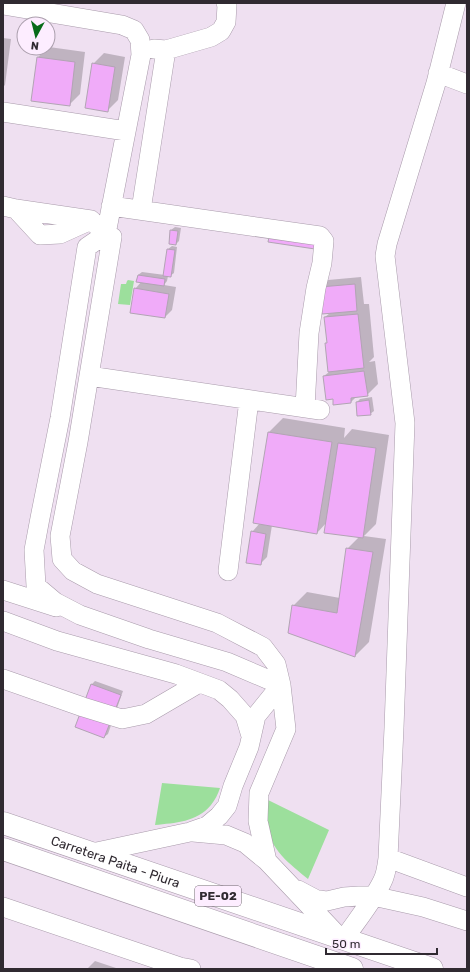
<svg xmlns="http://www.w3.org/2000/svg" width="470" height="972" font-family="Rubik,sans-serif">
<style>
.green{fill:#9cdf9c}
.shadow{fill:#0003}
.building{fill:#f0abf9;stroke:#b2a4b4}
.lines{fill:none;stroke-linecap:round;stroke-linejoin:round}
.minor-casing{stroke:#a99bab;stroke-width:20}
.highway-casing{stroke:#a99bab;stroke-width:23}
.minor{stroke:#fff;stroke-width:19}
.highway{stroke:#fff;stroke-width:22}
.labels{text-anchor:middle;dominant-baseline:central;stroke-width:4;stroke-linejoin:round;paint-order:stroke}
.shield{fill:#fdedff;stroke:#6e646f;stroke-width:1}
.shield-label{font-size:12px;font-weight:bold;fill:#302a31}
.street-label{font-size:13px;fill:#302a31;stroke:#fdedff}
</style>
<rect width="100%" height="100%" fill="#efe0f1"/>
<path class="green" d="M128,280l6,1 -4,24 -12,-1 3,-20h5l1,-3z
M162,783l58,5c-2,6 -5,12 -9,17 -14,17 -36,18 -56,20z
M268,800l61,30 -21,49c-18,-15 -38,-29 -41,-54 -1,-8 0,-17 1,-25z"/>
<path class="shadow" d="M3,38l8,1 -6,46 -2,2z
M49,47l36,5 -5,42 -11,11 -31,-48z
M104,53l21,4 -7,43 -11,11 -14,-47z
M175,227l6,1 -2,13 -3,3 -5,-14z
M172,246l5,1 -3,26 -4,3h-2l-1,5 -3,4 12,2 -4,23 -7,7 -30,-28 7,-8 -4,-6 4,-3 23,3 3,-26z
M361,277l3,27h5l5,53 -5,5 6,-1 3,23 -11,11 -10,1 -6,6 -17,-4 -10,-22 5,-4 -3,-28 2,-2 -3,-25 5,-4 -9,-26 7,-7z
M372,397l2,14 -4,3 -13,-12 3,-3z
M283,418l62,10 -1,10 8,-9 37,6 -13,89 -12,12 22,3 -17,103 -14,14 -66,-23 4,-27 14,-14 33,6 7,-49 12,-12 -32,-15 -10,11 -45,-8 -5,32 -7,7 -8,-32 8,-9 -6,-1 15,-90z
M95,681l28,10 -15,43 -4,3 -28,-10 16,-43z
M95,961l24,8h-32z"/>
<path class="building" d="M37,57l38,5 -5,44 -39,-5z
M92,63l23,4 -7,45 -23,-4z
M170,230l8,1 -2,14 -7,-1z
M270,232l46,7 -1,10 -47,-7z
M167,249l8,1 -4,27 -8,-1z
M138,275l27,4 -1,7 -28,-4z
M355,284l2,27 -35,3 -2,-27z
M134,288l35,6 -4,24 -35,-5z
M358,314l6,54 -36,4 -3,-29h2l-3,-26z
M364,371l4,25 -17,2v5l-18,2v-6l-7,1 -3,-24z
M369,400l2,15 -14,1 -1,-14z
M268,432l64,10 -15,92 -64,-11z
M338,443l38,5 -13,90 -39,-5z
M251,531l15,3 -5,31 -15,-2z
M346,548l27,4 -18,105 -67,-24 4,-28 45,8z
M91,684l30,11 -17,43 -29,-11z"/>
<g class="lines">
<g class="minor-casing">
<path id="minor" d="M3,5l119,20 12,5 6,10 1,15 -35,179 -19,13 -27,171 -20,100 -6,32 2,36 19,16 25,13 69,24 78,23 54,23
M154,49l12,1 45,-13 10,-6 5,-9 1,-17 -1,-2
M438,73l29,11
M3,112l123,19
M3,206l13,3 75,11 15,14 6,3 -34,205 -18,94 2,23 11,12 24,13 120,39 46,24 13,17 5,21 5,44 -27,64 -1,28 9,40 73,77
M111,206l209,30 4,5 -2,22 -6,25 -7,45 -4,75
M16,209l24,26 20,-1 31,-14
M141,210l25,-160
M89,376l231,34
M228,571l21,-171
M3,590l53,17
M3,621l54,20 119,33 43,16 11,9 15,17 6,20
M3,679l80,28 39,12 24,-5 53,-31
M193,832l33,3 19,8 22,18
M92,853l98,-21 17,-6 12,-10 8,-10 6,-20 16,-39 7,-31 25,-31
M388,858l79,29
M298,890l17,9 12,2 17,-4 15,-1h14l50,11 44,14
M3,907l177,60 11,2
M344,939c13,-19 28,-37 38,-57 4,-7 5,-16 6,-24l6,-130 11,-305 -20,-167 2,-12 49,-161 20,-80"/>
</g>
<g class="highway-casing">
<g id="highway">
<path id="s1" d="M3,823l429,146"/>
<path d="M3,849l349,120"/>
</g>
</g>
<use href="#minor" class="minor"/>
<use href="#highway" class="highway"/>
</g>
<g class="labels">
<rect class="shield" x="195" y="886" width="46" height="20" rx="3"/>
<g class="shield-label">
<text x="218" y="896">PE-02</text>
</g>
<g class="street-label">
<text stroke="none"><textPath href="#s1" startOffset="119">Carretera Paita - Piura</textPath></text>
</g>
</g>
<rect width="470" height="972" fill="none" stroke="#302a31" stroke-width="8"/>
<g transform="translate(36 36) rotate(187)"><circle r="19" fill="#fdedff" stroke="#ab9fad"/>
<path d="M0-3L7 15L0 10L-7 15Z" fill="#076b19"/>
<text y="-6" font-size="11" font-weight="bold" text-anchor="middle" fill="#302a31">N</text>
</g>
<path d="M326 948v6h111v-6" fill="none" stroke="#302a31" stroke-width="2"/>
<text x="332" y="948" font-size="12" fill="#302a31" stroke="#fdedff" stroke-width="3" paint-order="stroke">50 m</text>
</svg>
